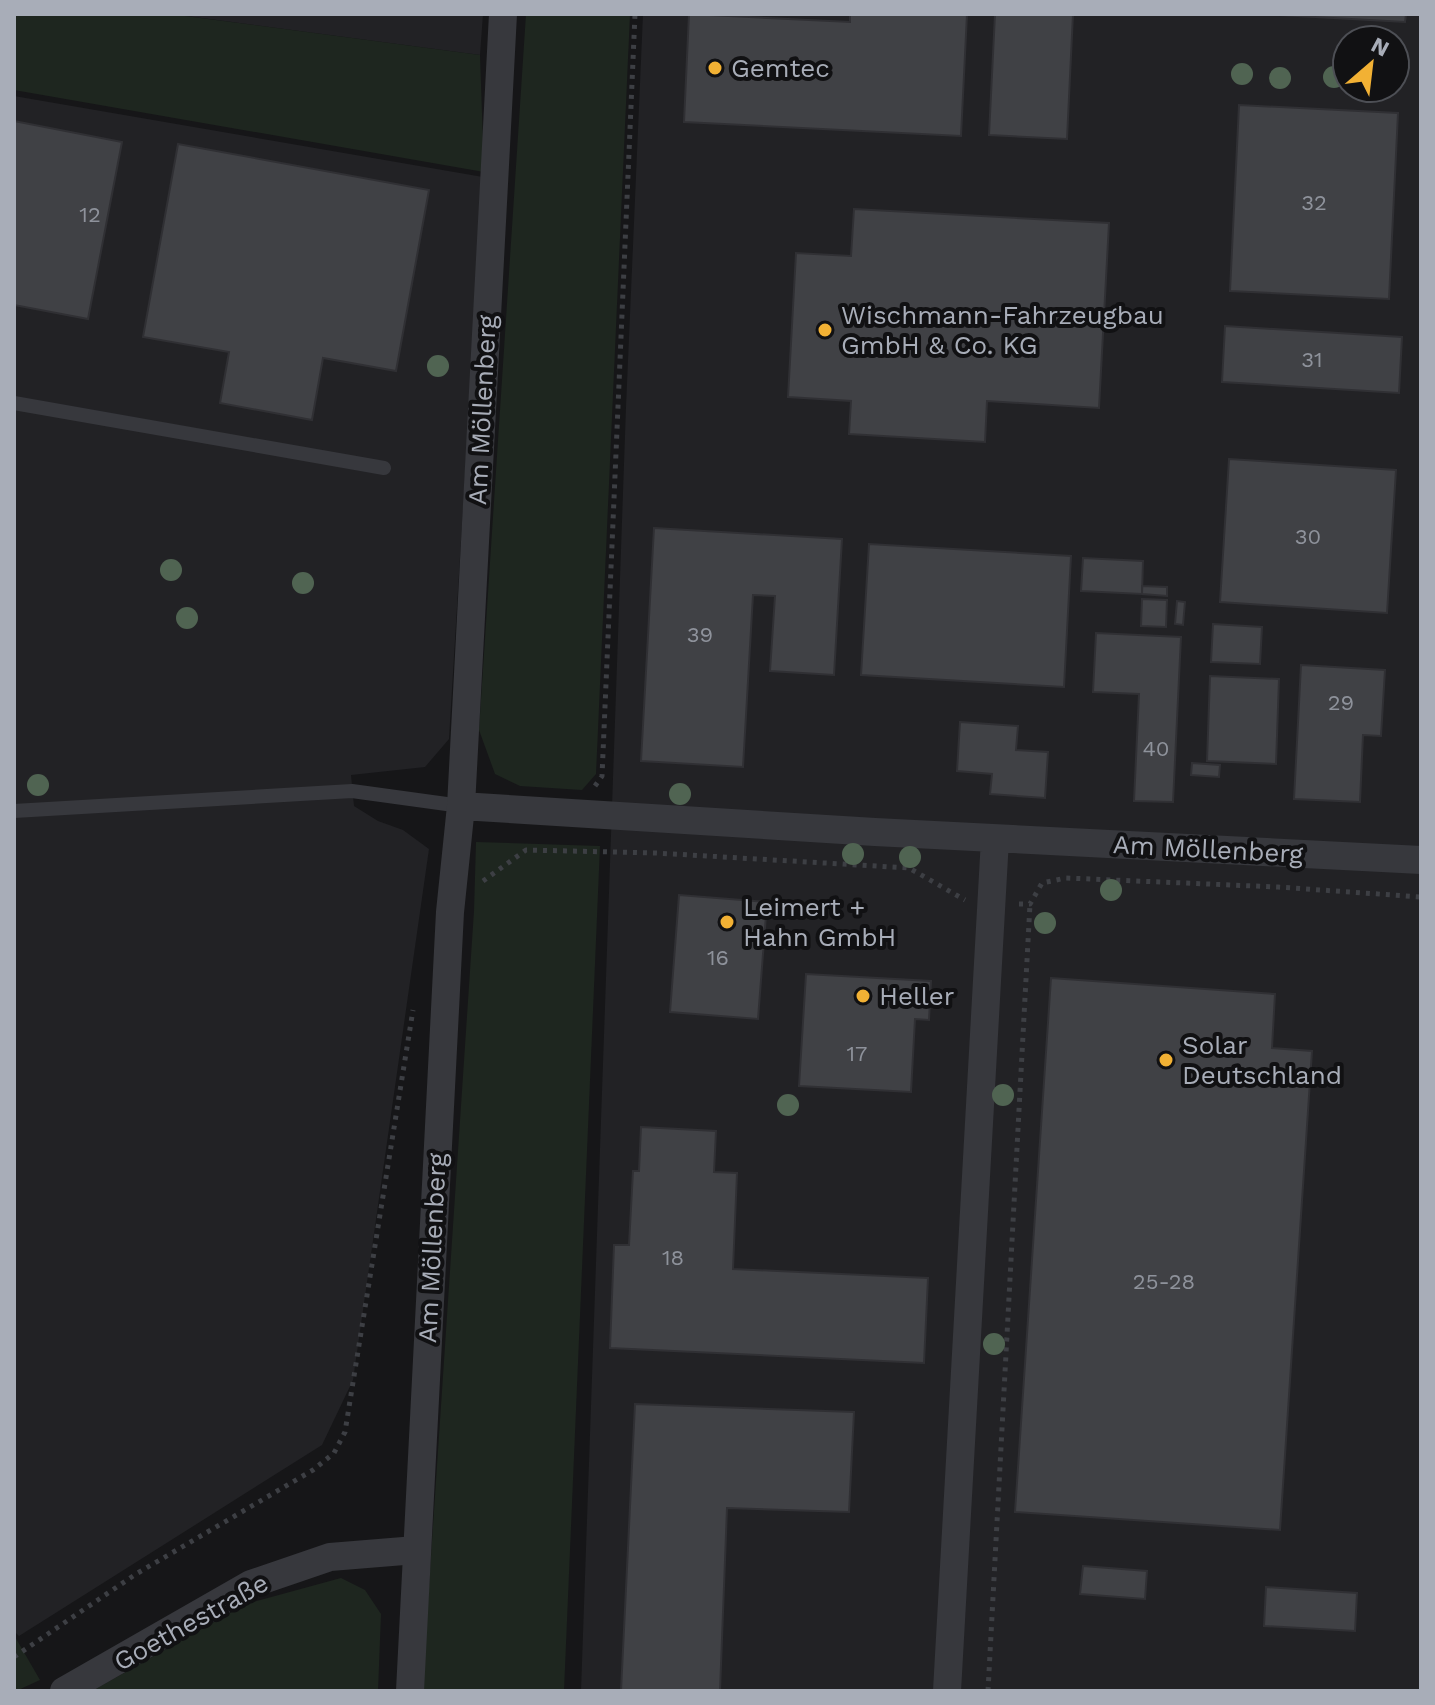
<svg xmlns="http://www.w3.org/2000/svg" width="1435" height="1705" font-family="'Work Sans',sans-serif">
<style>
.built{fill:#222225;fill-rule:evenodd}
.green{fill:#1e261f}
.building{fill:#404145;stroke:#303034;stroke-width:2}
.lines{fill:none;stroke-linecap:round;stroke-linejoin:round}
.path{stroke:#3d3f44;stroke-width:5;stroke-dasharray:4 6;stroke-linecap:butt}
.service{stroke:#37383d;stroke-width:14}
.minor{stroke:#37383d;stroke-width:28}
.tree{fill:#506452}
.poi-dot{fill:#f2b134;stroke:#111113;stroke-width:3}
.labels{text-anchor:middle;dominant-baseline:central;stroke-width:8;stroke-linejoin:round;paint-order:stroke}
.number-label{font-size:22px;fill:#8e929b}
.poi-label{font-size:26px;fill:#a8adb8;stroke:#111113;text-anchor:start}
.street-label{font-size:26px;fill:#a8adb8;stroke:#111113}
</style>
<rect width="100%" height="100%" fill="#161618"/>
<path class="built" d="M172,14h311l-3,41z
M643,14h778v1677h-840l45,-1284zM1347,40h48v48h-48z
M14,96l469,81 -34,562 -24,28 -74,8 3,31 24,15 25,9 26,19 -76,531 -31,65 -303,191 -5,-5z"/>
<path class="green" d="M14,14h156l310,41 4,117 -470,-82z
M526,14h104l-34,760 -14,16 -62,-4 -25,-12 -16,-44z
M476,842l124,4 -36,845h-142l52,-780z
M341,1578l24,12 16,24 -3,77h-286l154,-87z
M14,1635l26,45 -24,11h-2z"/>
<path class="building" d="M689,14l161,8v-8h117l-6,122 -277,-14z
M995,14h78l-6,125 -78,-4z
M1260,14h146l-1,8z
M1239,105l159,8 -9,186 -159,-8z
M14,121l108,21 -34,177 -74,-14z
M178,144l251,46 -33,181 -73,-13 -11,62 -92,-17 9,-51 -86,-15z
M854,209l255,14 -10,185 -112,-7 -2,41 -136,-8 2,-33 -63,-4 8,-144 55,3z
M1225,326l177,11 -3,56 -177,-11z
M1229,459l167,11 -9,143 -167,-11z
M654,528l188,11 -8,136 -64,-4 5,-75 -22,-1 -10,172 -102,-6z
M869,544l202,12 -7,131 -203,-12z
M1083,558l60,3 -1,33 -61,-3z
M1142,586l25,1v9l-25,-2z
M1142,599l25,1 -1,27 -25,-1z
M1177,601l8,1 -2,23 -8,-1z
M1213,624l49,3 -2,37 -49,-2z
M1096,633l85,4 -8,165 -39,-1 5,-107 -46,-2z
M1301,665l84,5 -4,66 -18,-1 -3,67 -66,-3z
M1210,676l69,3 -3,85 -69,-3z
M960,722l58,4 -2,24 32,2 -3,46 -55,-4 2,-20 -35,-3z
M1192,763l28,2 -1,12 -28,-2z
M679,895l88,7 -9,117 -88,-7z
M806,974l125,7 -2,39 -14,-1 -4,73 -112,-6z
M1051,978l224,16 -3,54 40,3 -32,479 -265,-18z
M641,1127l75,4 -2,41 23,1 -4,96 195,9 -4,85 -314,-15 4,-103h15l4,-74h6z
M635,1404l219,8 -5,100 -122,-4 -7,183h-99z
M1083,1566l64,5 -2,28 -65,-5z
M1266,1587l91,6 -2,38 -91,-5z"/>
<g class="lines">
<path class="path" d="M595,786l7,-10 33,-762
M483,881l43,-31 130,3 253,15 56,32
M1019,904h11l12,-21 24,-5 212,9 143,10
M14,1657l122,-83 177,-104 21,-17 11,-21 68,-422
M988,1691l42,-787"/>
<path class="service" d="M14,403l370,65
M14,811l338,-20 109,15"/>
<path class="minor" d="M461,806l414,26 546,28
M64,1691l187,-107 79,-27 86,-7
M410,1691l40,-779 11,-106 42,-792
M947,1691l48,-852"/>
</g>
<g class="tree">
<circle cx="1242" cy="74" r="11"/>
<circle cx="1334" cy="77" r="11"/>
<circle cx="1280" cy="78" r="11"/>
<circle cx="438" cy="366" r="11"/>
<circle cx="171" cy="570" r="11"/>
<circle cx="303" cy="583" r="11"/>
<circle cx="187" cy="618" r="11"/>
<circle cx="38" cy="785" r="11"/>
<circle cx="680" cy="794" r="11"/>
<circle cx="853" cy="854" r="11"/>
<circle cx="910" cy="857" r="11"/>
<circle cx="1111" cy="890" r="11"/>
<circle cx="1045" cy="923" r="11"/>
<circle cx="1003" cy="1095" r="11"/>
<circle cx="788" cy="1105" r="11"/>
<circle cx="994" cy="1344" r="11"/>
</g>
<g class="poi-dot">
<circle cx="715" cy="68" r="8"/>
<circle cx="825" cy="330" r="8"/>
<circle cx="727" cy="922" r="8"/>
<circle cx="863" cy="996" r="8"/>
<circle cx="1166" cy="1060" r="8"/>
</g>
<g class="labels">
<g class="number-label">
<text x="1314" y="202">32</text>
<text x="90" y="214">12</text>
<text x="1312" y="359">31</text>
<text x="1308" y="536">30</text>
<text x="700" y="634">39</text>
<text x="1341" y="702">29</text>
<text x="1156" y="748">40</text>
<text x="718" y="957">16</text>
<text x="857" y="1053">17</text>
<text x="673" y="1257">18</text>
<text x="1164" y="1281">25-28</text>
</g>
<g class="poi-label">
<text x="731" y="68">Gemtec</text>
<text x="841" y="315">Wischmann-Fahrzeugbau<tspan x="841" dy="30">GmbH &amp; Co. KG</tspan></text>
<text x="743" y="907">Leimert +<tspan x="743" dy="30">Hahn GmbH</tspan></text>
<text x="879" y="996">Heller</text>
<text x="1182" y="1045">Solar<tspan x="1182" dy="30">Deutschland</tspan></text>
</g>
<g class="street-label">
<text transform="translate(482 410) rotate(-87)">Am Möllenberg</text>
<text transform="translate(1208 849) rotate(3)">Am Möllenberg</text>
<text transform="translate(432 1248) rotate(-87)">Am Möllenberg</text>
<text transform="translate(191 1622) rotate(-29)">Goethestraße</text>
</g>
</g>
<rect width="1435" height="1705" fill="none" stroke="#a8adb8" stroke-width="32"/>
<g transform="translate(1371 64) rotate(28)"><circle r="38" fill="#111113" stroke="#4d4f55" stroke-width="2"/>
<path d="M0-6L14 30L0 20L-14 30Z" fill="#f2b134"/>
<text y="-12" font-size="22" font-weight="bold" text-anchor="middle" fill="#a8adb8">N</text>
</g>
</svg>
